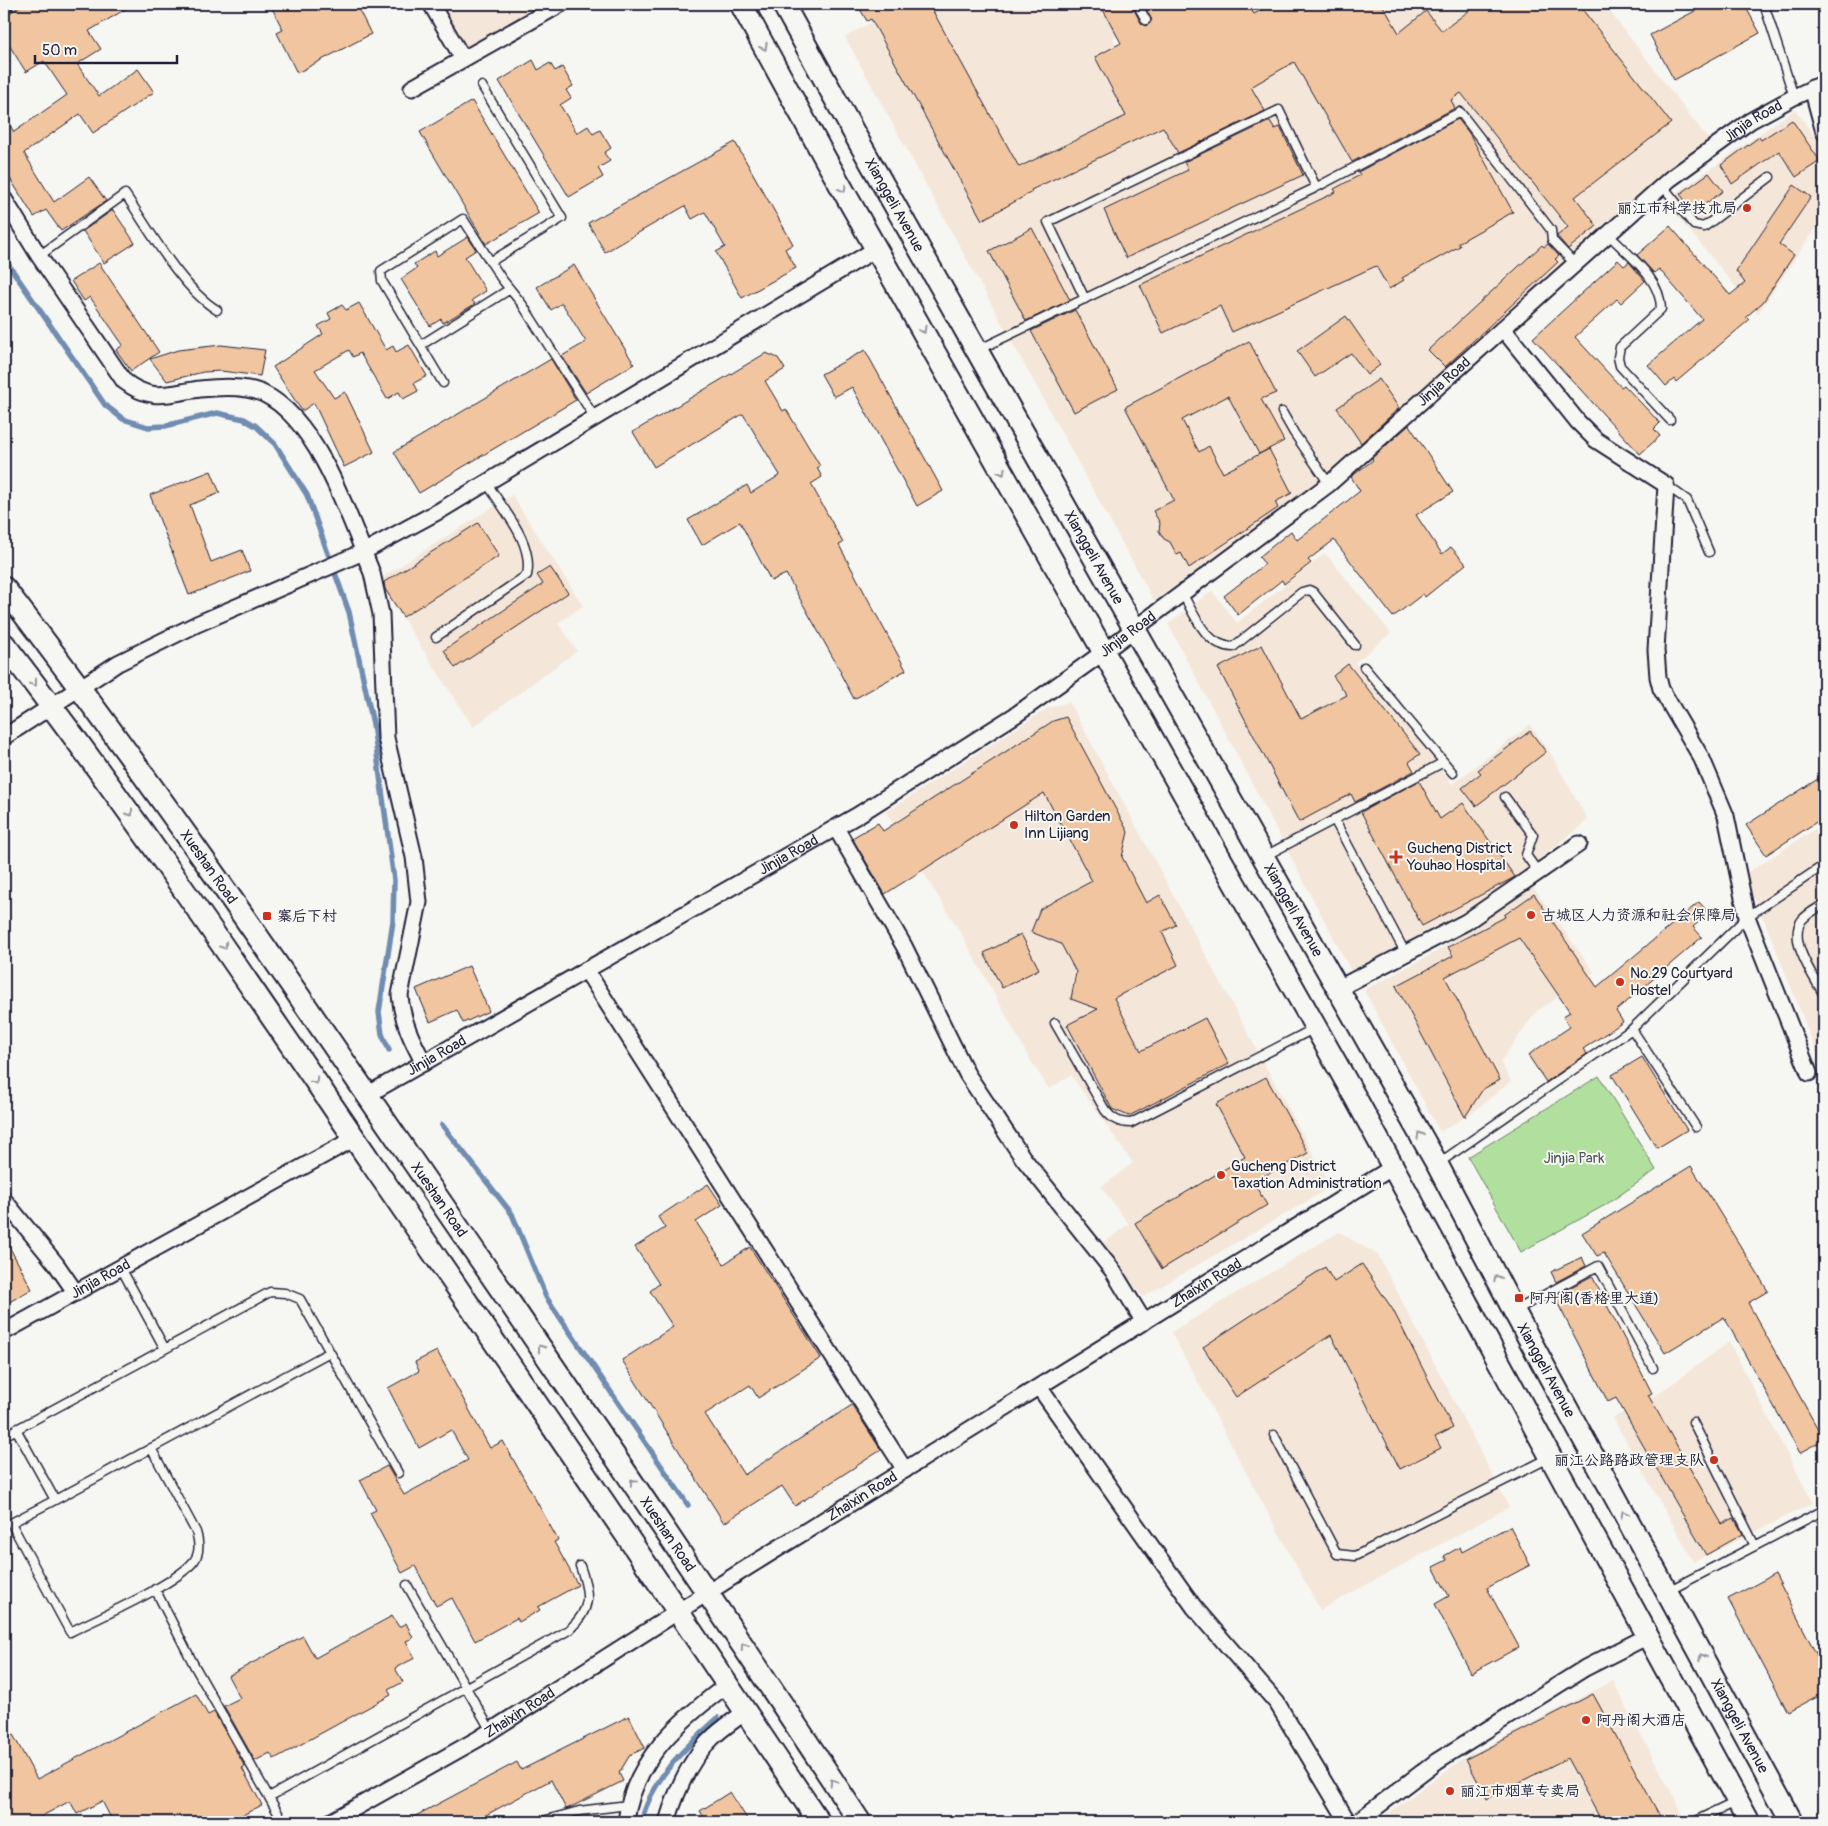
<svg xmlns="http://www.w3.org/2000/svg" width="1828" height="1826" font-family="Pangolin,'LXGW WenKai TC',sans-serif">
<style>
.built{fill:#f4e7d9}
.green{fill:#b1df9d;stroke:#6a806c}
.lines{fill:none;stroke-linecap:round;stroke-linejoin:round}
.stream{stroke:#6f8cb1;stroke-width:5.5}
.building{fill:#f0c59f;stroke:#22223b}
.lane-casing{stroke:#22223b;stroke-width:11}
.street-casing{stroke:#22223b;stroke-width:19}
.secondary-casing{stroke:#22223b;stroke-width:25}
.lane{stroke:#f6f6f2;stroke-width:8}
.street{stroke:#f6f6f2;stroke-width:15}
.secondary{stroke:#f6f6f2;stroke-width:21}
.oneway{stroke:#9797a0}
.poi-dot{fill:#c8321e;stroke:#f6f6f2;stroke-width:2}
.labels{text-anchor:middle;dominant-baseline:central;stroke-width:4;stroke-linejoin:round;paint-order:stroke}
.street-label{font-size:15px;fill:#22223b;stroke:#f6f6f2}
.poi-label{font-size:15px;fill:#22223b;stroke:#f6f6f2;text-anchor:start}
.park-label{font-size:15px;fill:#4d5b58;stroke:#f6f6f2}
</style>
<rect width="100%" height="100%" fill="#f6f6f2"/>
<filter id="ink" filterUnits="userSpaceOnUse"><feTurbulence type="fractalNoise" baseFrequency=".02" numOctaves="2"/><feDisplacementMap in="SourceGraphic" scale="10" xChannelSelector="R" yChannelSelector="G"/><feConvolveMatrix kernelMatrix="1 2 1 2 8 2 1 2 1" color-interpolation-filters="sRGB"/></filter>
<g filter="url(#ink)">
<path class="built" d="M436,4h111l-84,47z
M906,4h225l10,19 -28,15 20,40 129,-74h342l105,136 -106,85 -198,184 -120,98 -131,94 -309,-564z
M1795,109l29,41v65l-66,99 -93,-113z
M512,495l71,111 -25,17 19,28 -104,76 -95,-147z
M1325,553l66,80 -36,30 80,97 17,24 78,-59 19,26 39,69 -70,56 -43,29 -124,66 -183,-347 44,-33 25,32z
M1069,702l262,485 -188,110 -41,-53 27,-20 -28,-37 32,-24 -62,-88 -22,14 -20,-31 -67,-123 -76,-123 162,-104z
M1824,823v248l-54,-137 -26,-59z
M1533,887l61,85 -58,40 -36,50 11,19 -39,32 -32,19 -76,-142 67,-35z
M1339,1232l39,23 131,252 -189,103 -149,-278z
M1729,1342l84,161 -119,59 -81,-144 45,-24z
M1613,1681l74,141h-311l88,-64z"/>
<path class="green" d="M1599,1076l57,94 -49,34 -86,48 -53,-95z"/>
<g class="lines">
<path class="stream" d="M4,258l101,147 18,14 25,8 17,-1 52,-13 27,6 12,7 19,18 32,51 42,117 24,112 21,156 -1,41 -14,91 3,22 7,16
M442,1125l70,89 34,83 142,208
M641,1822c12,-46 43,-73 77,-104"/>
</g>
<path class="building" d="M23,4h111l-45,27 12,18 -24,15 22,32 39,-27 16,23 -61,41 -13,-19 -56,39 30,49 35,-25 17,24 -45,30 -15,-21 -12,7 -30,-48v-54l10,17 53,-37 -23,-34 -18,11 -22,-35v-20z
M270,4h86l15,30 -74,39 -20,-40 6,-3z
M857,4h72l90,163 107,-51 -31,-59 26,-14 -21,-39h31l10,19 5,3 6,-6 -9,-16h105l6,10 18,-10h110l17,29 27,-22 16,20 36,-27h100l93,119 -96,74 22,29 -29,23 -11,-13 11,-9 -107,-134 -10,7 4,8 -103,54 -58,-100 -43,25 14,24 -87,42 -15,-26 -132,63 1,2 -50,28 -111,-201 -4,2z
M1708,4h36l16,29 -86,47 -24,-45z
M533,60l5,10 12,-7 5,8 7,-4 11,19 -7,4 5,8 -11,7 17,28 11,-7 5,8 7,-4 11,18 -7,5 6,8 -12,7 5,9 -34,20 -70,-116z
M472,101l67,112 -53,31 -66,-112z
M1458,119l11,14 44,79 -55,31 2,3 -58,32 2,2 -15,9 -13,-23 -144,66 -12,-26 -57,27 -23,-48 196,-93 -2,-3 26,-14 -2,-3z
M1792,120l28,41 -24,16 -17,-26 -47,33 -11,-19 38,-28 2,3z
M1270,121l5,8 5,-2 23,48 -177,83 -22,-48 84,-40 -4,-8z
M735,142l58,102 -8,5 11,19 -54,30 -26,-46 9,-5 -20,-35 -13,7 -7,-13 -80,46 -17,-29z
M1709,173l14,18 -29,21 -14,-18z
M1794,185l17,12 -32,47 15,11 -31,47 -17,15 3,3 -73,62 -2,-3 -8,7 -18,-21 54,-46 -43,-50 -5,4 -17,-18 33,-29 60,69 15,-12 -9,-12z
M113,210l22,33 -31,20 -21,-32z
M1032,228l38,72 -44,21 -37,-70z
M468,237l8,13 -11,7 21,34 -14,9 3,4 -32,19 -2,-4 -11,7 -29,-47 16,-11 -3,-4 21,-13 2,5z
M1548,244l11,12 -4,3 3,3 -113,105 -17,-17 114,-105 2,2z
M1618,260l6,6 5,-4 16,19 -24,22 -4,-4 -42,38 46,50 3,-2 36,38 -6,6 6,7 -20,18 -107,-116z
M99,263l60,89 -28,19 -15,-21 7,-5 -33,-48 -6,4 -13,-20z
M574,265l60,99 -48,29 -24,-37 24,-14 -24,-39 -11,7 -14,-23z
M359,303l27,47 7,-4 3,6 13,-7 18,31 -13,7 4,8 -15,8 -4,-7 -12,7 -27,-46 -7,4 -4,-7 -34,20 19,28 11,-6 29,60 -30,15 -30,-64 -12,8 -29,-44 50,-33 -5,-8 13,-7 -3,-6 14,-8 4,5z
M1075,310l43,79 -44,23 -43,-81z
M1346,316l34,49 -13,10 -16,-22 -36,24 -18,-26z
M1249,341l27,52 -15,6 23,42 -25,13 -31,-58 -46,24 17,32 10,-6 14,27 46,-24 23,44 -17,9 3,6 -89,60 -8,-15 -4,2 -7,-13 -6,-3 -5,-8 1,-8 -7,-12 21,-11 -49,-93z
M221,345l44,5 -5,26 -39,-5 -18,1 -36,9 -17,-22 28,-9z
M865,350l78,141 -26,15 -65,-119 -18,10 -13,-23z
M766,353l12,5 7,11 -20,12 18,30 3,-2 34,57 -3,2 5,9 -11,7 32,59 -4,2 67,125 -52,29 -14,-26 1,-1 -55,-98 -15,7 -31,-59 -38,23 -14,-25 59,-35 4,8 29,-18 -37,-61 -89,53 -21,-35z
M551,359l25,41 -157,93 -25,-41z
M1379,379l20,29 -38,35 -24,-35z
M1409,425l44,67 -37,23 26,39 9,-7 15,17 -41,33 -2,-3 -30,23 -59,-77 -26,20 3,3 -27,21 -2,-4 -44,35 -14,-19 41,-32 -6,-7 32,-26 6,9 63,-49 -9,-14 22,-17 -1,-2z
M211,471l9,22 -30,12 21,57 31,-12 8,21 -61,24 -39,-100z
M478,523l21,33 -96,61 -18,-28 -1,-7z
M550,567l18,26 -113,75 -11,-18 99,-66 -6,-9z
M1262,645l39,74 46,-24 -14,-19 15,-12 72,90 -11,8 5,9 -59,31 -4,-8 -52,28 -81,-154z
M1066,717l62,115 -6,25 24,46 14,-8 16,30 -14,7 16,33 -64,33 27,53 64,-33 24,46 -100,52 -17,-7 -45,-84 31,-16 -27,-10 5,-27 -15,-28 -30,-12 9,-23 52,-28 -48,-88 -159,101 -33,-56 26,-15 5,8 170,-110z
M1530,731l16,21 -70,54 -14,-18 19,-15 -3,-3z
M1824,775v42l-58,38 -20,-30z
M1419,781l21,38 23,-16 52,74 -93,49 -61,-114z
M1534,894l63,93 102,-85 10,11 -16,14 9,10 -86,74 7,11 -40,27 4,5 -41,28 -18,-27 42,-28 -7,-11 7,-4 -51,-74 -74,39 55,103 -17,9 -18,28 -69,-131 57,-30 -5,-9 57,-30 -1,-2z
M1021,934l18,35 -37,19 -18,-35z
M469,966l20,45 -26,12 -6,-13 -27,12 -14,-33z
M1642,1057l45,73 -30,18 -45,-73z
M1266,1077l42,76 -55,29 14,23 -105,64 -27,-46 110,-66 -29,-53z
M1691,1166l77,125 -20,12 76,137 -24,13 -76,-136 -59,36 -61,-100 -7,3 -15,-23z
M708,1184l14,21 -26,17 28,42 26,-17 71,111 -63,40 -8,-13 -45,29 39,61 108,-70 29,45 -86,56 -13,-20 -58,37 -102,-163 51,-33 -23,-36 9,-7 -24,-37 30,-19 -7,-11z
M4,1237l28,52 -28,16z
M1582,1257l4,9 -30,16 -5,-10z
M1362,1264l31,46 60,118 -18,9 6,11 -41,21 -69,-134 -95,62 -33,-50 122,-80 9,15z
M1592,1276l60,117 -4,2 56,98 18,31 12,-6 9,16 -37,21 -90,-157 -8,4 -54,-106z
M437,1351l53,97 13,-7 55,99 -4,2 24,43 -40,22 2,3 -21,12 -2,-4 -42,23 -23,-43 -16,8 -21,-40 -13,7 -32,-60 6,-3 -16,-30 27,-14 17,29 64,-35 -17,-30 -32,18 -31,-60 31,-17 -4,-9z
M1510,1526l20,39 -43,23 32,59 -48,26 -36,-69 14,-8 -16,-29 14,-7 -3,-4 16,-9 2,5z
M1775,1574l49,95v24l-36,19 -60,-113z
M392,1616l7,11 7,-4 7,15 -7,3 9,17 -20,10 8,14 -15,8 3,5 -117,64 -4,-6 -15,8 -31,-55 16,-8 -12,-22 75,-40 12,22z
M196,1694l12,21 6,-3 31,55 -3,1 20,37 -33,17h-116l-11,-21 -25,13 -7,-13 -39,21h-27v-104l33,61z
M1593,1694l68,124 -8,4h-51l-35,-64 -80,41 -21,-40z
M629,1716l16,32 -15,7 -11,18 4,8 -52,26 -5,2 -15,-29 -78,42h-69l113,-60 4,8z
M730,1792l19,30h-42l-7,-11z"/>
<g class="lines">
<g class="lane-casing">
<path id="lane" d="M1137,4l9,16
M1764,4l30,93
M482,86l80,132 -72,44
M1662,185l32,40 10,2 66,-50
M1608,234c20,21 53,44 53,75l-41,38 -2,10 2,9 50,54
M39,256l86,-62c24,35 56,94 92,116
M1085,299l-37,-77 231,-112 37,77
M421,345l89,-56
M978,350l337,-162 145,-76 91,118 1,10 23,24
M443,383l-61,-102 -1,-10 82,-52 38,59 21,26 73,114
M1282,412l12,21 35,51
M1666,485l21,15 22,52
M1182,593c13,22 23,53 51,54l69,-55 7,-2 4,2 42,53
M436,637l91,-62c7,-33 -24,-65 -40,-92
M1364,667l89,106
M1505,797l28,38 -7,20 12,17
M1334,819l72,135
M1265,856l179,-94
M1824,904c-7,5 -16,9 -22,16 -15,20 12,57 22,75
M1055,1023l50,87c7,9 14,13 26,13l184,-95
M1696,1127l-64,-98 115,-112 77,-52
M1439,1163l193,-134
M121,1268l44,81
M1516,1310l82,-44 55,102
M1693,1422l62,124
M16,1429l39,71 275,-148
M1274,1435l63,119 18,2 194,-98
M4,1436l266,-144 15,1 15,6 98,174
M55,1500l-44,23 59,109c30,-15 105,-47 124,-71 6,-8 5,-20 2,-29l-45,-84
M407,1585l84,146
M155,1589l39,76 89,157
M1668,1591l156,-81
M269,1797l300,-167c23,-21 21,-36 11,-64
M539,1822l40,-11 49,-6
M1694,1822l42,-20"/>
</g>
<g class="street-casing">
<g id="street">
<path d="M4,4h1"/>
<path d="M431,4l32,55"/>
<path d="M412,88l149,-84"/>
<path d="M1812,88l12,44"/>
<path d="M4,199l35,57 85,125c28,22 45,12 76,8 19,-2 46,-4 64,5 54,26 86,125 108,179l9,41 5,124 28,119 5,45 -19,93c2,26 12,46 24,68"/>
<path d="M1504,330l74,92 18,18 70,45 -10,165 2,27 3,12 41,70 24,57 21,101 62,156"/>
<path d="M4,737l114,-74 79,-39 166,-72 78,-42 435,-261"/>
<path d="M836,828l68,118 63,128 56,84 90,113 31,51"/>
<path d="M586,970l319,500"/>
<path d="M1337,989l129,-67 113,-78"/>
<path id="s1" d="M367,1095l491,-280 159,-101 77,-55 235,-175 341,-305 80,-58 44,-24 30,-14"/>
<path d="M4,1200l52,64 20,29"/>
<path id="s2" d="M4,1332l351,-194"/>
<path d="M1039,1387l155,220 83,96 71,119"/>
<path id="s3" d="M330,1822l148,-83 270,-172 645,-400"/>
<path d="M626,1822c7,-62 54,-102 102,-138"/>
<path d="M667,1822c9,-30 22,-62 45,-84 10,-10 23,-18 34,-27"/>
<path d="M1357,1822l80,-61 148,-93 63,-32"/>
</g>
</g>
<g class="secondary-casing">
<g id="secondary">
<path d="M741,4l85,156 529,937 394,725"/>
<path id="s4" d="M783,4l76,138 578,1022 77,147 278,511"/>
<path id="s5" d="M4,588c142,184 272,374 403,565 153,222 305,444 453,669"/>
<path d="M4,644c129,167 247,343 366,517 151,219 302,439 449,661"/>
</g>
</g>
<use href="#lane" class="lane"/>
<use href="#street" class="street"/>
<use href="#secondary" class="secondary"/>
</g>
<defs><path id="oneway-chevron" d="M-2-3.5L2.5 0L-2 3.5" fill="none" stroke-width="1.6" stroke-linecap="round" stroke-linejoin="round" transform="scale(1.25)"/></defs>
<g class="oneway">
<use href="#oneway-chevron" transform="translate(764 47) rotate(61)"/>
<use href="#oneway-chevron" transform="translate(843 189) rotate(61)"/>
<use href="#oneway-chevron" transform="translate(923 330) rotate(61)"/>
<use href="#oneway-chevron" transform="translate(1002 472) rotate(61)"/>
<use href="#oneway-chevron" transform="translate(34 683) rotate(53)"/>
<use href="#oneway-chevron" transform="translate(130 813) rotate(54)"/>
<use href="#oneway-chevron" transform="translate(224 946) rotate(55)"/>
<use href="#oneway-chevron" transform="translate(315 1081) rotate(55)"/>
<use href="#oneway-chevron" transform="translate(1420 1135) rotate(-120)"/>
<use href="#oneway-chevron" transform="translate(1497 1278) rotate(-118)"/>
<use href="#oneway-chevron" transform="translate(541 1348) rotate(-125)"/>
<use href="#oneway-chevron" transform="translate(633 1482) rotate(-125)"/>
<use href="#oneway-chevron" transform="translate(1624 1514) rotate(-118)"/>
<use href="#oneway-chevron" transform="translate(744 1646) rotate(-123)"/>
<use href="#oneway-chevron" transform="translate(1702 1657) rotate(-118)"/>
<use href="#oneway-chevron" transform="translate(833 1782) rotate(-123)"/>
</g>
</g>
<g class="poi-dot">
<circle cx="1747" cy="208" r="5"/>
<circle cx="1014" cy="825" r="5"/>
<path d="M1393.5 849.5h5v5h5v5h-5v5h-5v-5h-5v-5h5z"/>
<circle cx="1531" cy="915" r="5"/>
<rect x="262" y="911" width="10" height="10" rx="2.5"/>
<circle cx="1620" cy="982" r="5"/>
<circle cx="1221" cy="1175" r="5"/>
<rect x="1514" y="1293" width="10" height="10" rx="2.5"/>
<circle cx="1714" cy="1460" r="5"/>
<circle cx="1586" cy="1720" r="5"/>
<circle cx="1450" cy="1791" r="5"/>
</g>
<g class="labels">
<g class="street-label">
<text stroke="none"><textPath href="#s1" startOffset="1700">Jinjia Road</textPath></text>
<text stroke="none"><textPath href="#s4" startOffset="230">Xianggeli Avenue</textPath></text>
<text stroke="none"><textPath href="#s1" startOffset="1295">Jinjia Road</textPath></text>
<text stroke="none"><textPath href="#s4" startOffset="635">Xianggeli Avenue</textPath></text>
<text stroke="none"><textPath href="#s1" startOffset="890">Jinjia Road</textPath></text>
<text stroke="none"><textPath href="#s1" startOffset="485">Jinjia Road</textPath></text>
<text stroke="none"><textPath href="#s5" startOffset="346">Xueshan Road</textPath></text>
<text stroke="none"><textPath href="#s4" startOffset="1040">Xianggeli Avenue</textPath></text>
<text stroke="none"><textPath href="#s1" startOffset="80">Jinjia Road</textPath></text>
<text stroke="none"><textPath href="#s5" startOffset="751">Xueshan Road</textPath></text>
<text stroke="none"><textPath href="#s2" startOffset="110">Jinjia Road</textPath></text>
<text stroke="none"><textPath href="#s3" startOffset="1029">Zhaixin Road</textPath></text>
<text stroke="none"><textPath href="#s4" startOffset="1565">Xianggeli Avenue</textPath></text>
<text stroke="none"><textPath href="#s3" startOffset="624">Zhaixin Road</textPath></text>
<text stroke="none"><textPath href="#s5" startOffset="1156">Xueshan Road</textPath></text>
<text stroke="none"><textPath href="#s3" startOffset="219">Zhaixin Road</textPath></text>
<text stroke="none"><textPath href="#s4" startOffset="1970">Xianggeli Avenue</textPath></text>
</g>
<g class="poi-label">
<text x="1737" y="208" text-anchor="end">丽江市科学技术局</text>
<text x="1024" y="816">Hilton Garden<tspan x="1024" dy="17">Inn Lijiang</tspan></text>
<text x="1407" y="848">Gucheng District<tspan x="1407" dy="17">Youhao Hospital</tspan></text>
<text x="1541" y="915">古城区人力资源和社会保障局</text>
<text x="277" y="916">寨后下村</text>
<text x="1630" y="973">No.29 Courtyard<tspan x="1630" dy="17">Hostel</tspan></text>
<text x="1231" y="1166">Gucheng District<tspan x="1231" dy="17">Taxation Administration</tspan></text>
<text x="1529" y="1298">阿丹阁(香格里大道)</text>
<text x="1704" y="1460" text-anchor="end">丽江公路路政管理支队</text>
<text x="1596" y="1720">阿丹阁大酒店</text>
<text x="1460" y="1791">丽江市烟草专卖局</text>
</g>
<g class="park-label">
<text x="1574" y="1158">Jinjia Park</text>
</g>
</g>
<rect width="1828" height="1826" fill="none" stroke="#f6f6f2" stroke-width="20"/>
<rect x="10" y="10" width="1808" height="1806" fill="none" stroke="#22223b" stroke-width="2" filter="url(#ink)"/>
<path d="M35 55v8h142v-8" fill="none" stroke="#22223b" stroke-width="2.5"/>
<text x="42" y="55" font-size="15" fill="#22223b" stroke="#f6f6f2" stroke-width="4" paint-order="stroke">50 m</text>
</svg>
